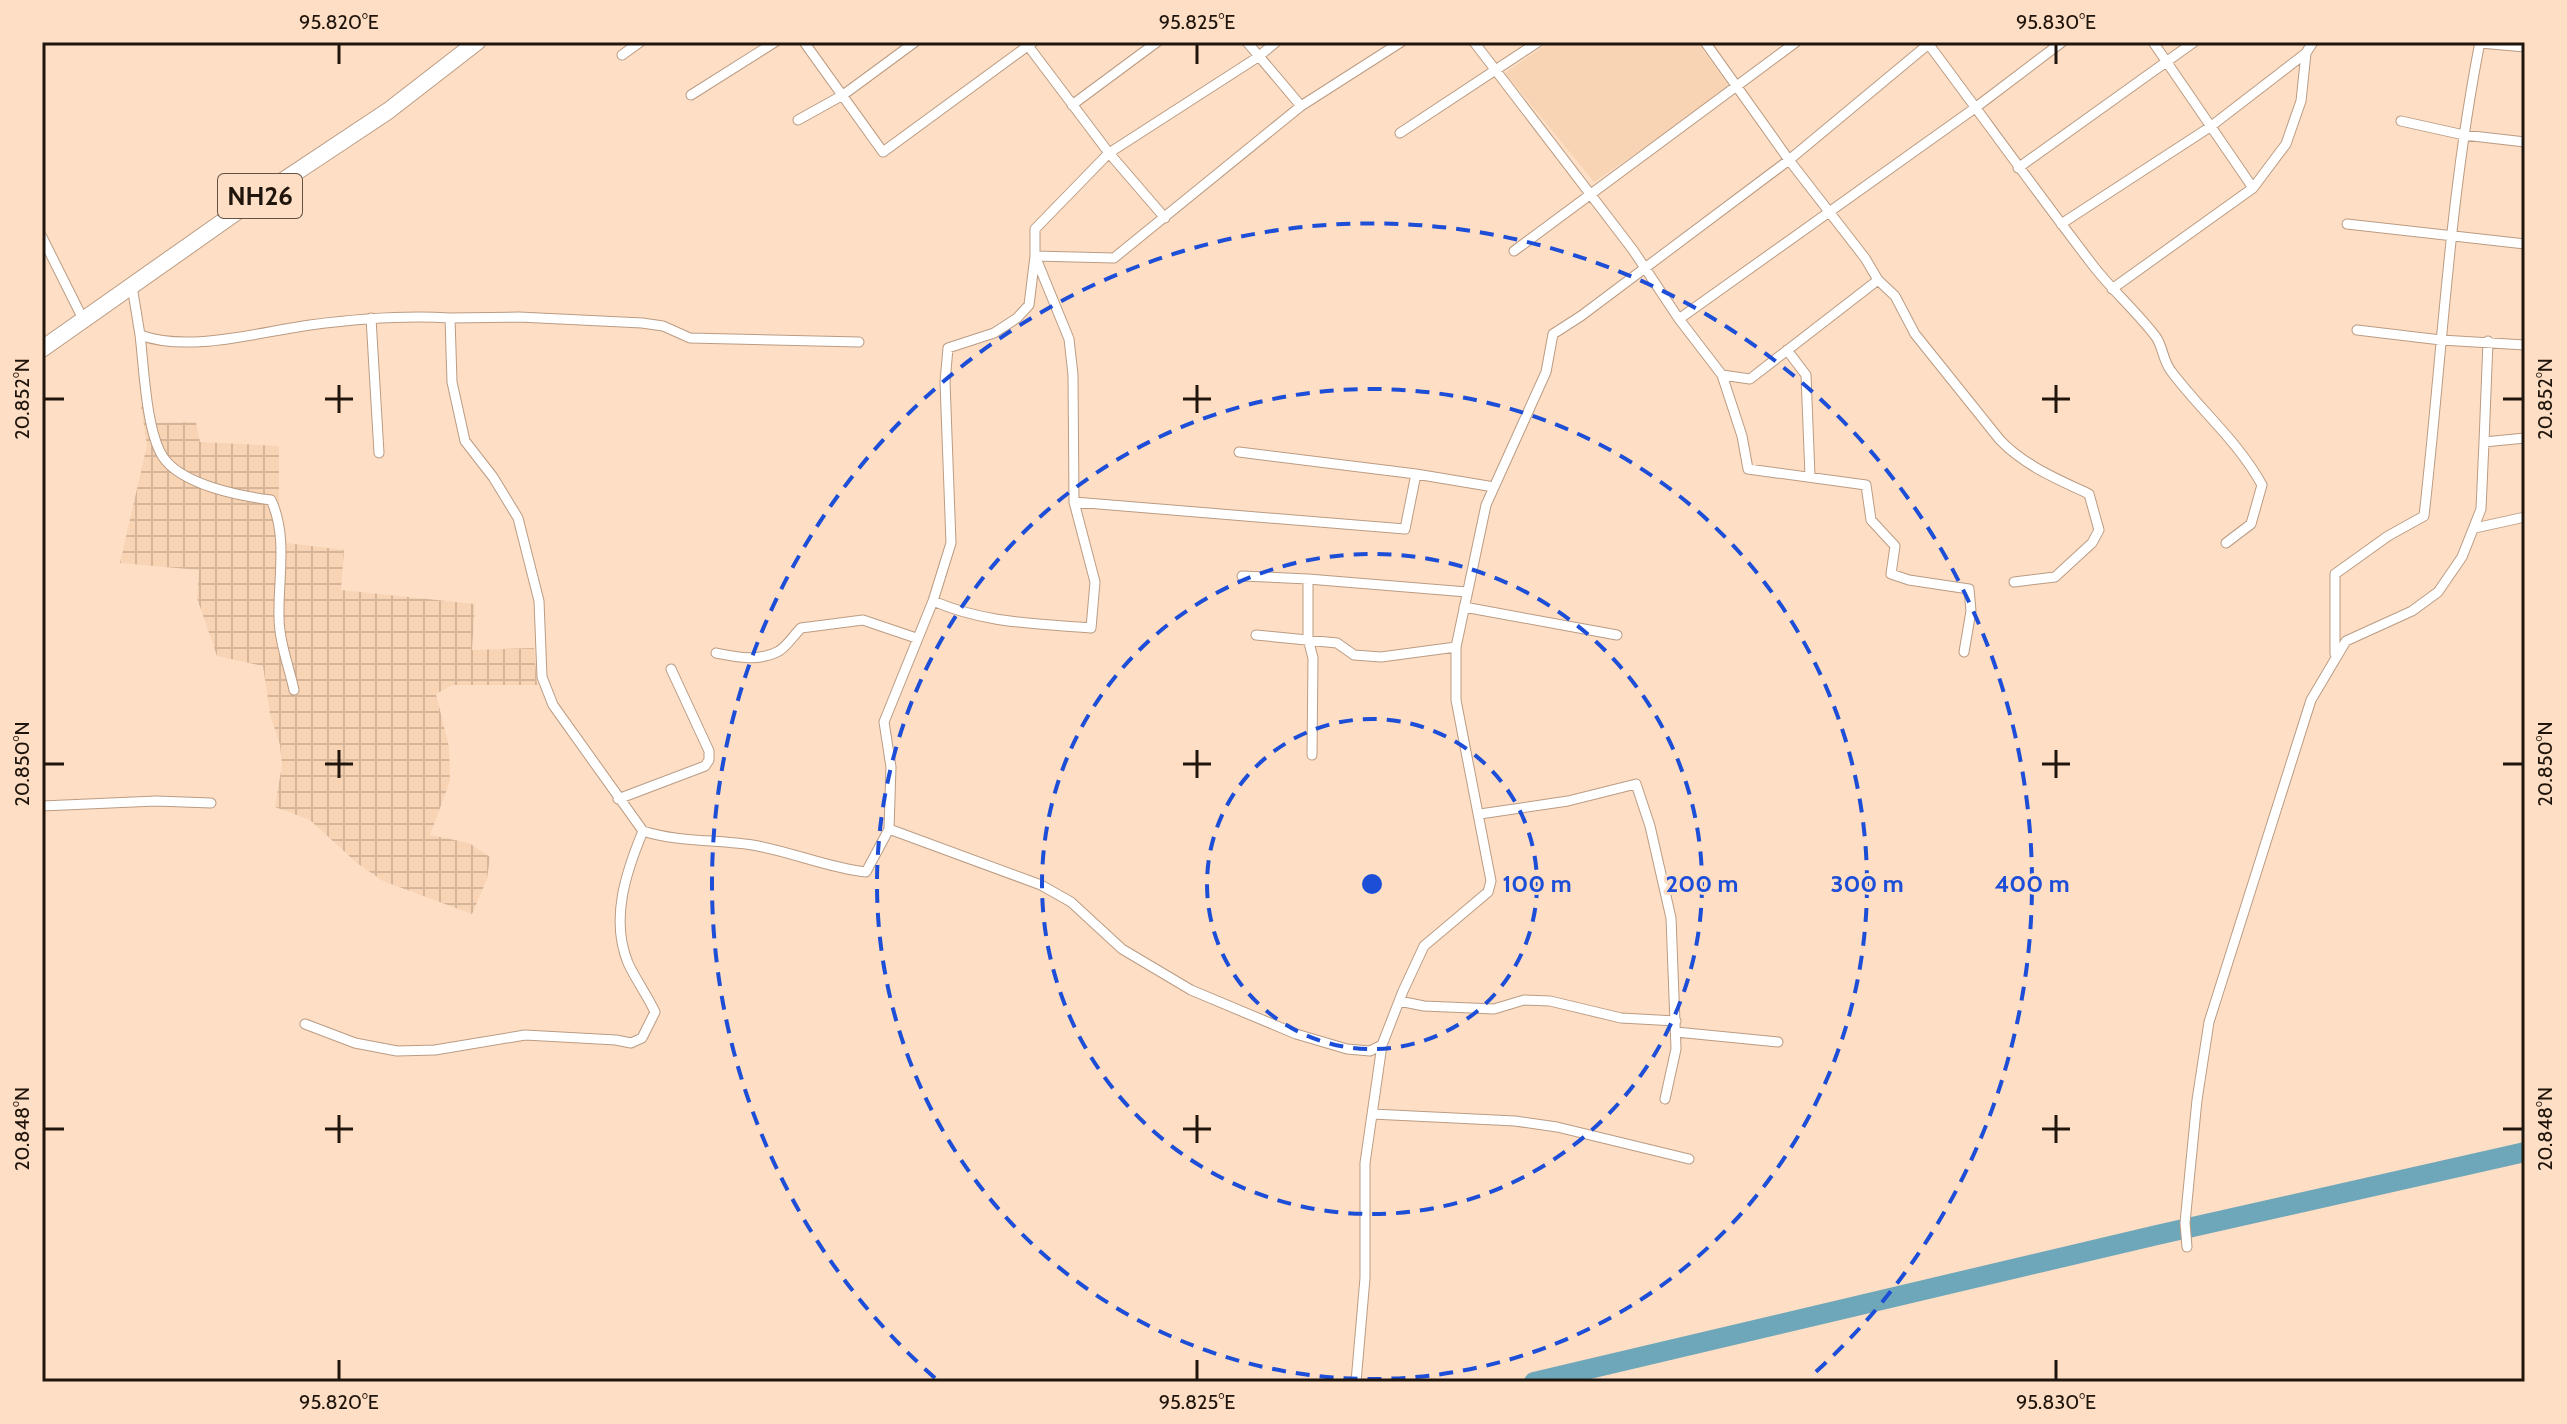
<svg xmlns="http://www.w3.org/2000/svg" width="2567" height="1424" font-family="Cabin,sans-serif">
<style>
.built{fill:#f9d4b4}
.industrial{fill:url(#industrial-grid)}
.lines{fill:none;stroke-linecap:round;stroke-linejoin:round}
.river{stroke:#6fa7ba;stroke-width:20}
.street-casing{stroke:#ba9c84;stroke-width:11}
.highway-casing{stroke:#ba9c84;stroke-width:18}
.street{stroke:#fff;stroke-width:9}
.highway{stroke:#fff;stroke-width:16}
.ticks{fill:none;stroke:#20150c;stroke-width:3}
.ring{fill:none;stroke:#1d4ed8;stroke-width:4;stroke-dasharray:14 10}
.labels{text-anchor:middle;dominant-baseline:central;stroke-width:6;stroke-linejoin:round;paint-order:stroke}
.shield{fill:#fedec4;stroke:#635143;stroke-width:2}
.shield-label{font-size:26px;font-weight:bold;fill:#20150c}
.centre{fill:#1d4ed8;stroke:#fedec4;stroke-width:4}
.ring-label{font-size:24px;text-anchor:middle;font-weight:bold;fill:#1d4ed8;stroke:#fedec4;stroke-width:6;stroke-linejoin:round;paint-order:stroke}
.neatline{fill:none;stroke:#20150c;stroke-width:3}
.ticks-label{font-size:20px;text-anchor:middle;fill:#20150c}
</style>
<defs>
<pattern id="industrial-grid" width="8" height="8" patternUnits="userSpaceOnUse" patternTransform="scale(2)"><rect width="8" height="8" fill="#f9d4b4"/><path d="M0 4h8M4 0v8" fill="none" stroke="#d5b59a"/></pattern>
</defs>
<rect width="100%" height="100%" fill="#fedec4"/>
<path class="built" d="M1550,42h147l33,46 -136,94 -89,-109z"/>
<path class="industrial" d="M148,403l8,20 40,-1 4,20 79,4v96l65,8 -3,40 134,14 -3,46 62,-2 3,37h-85l-16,9 13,53 1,34 -20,54 39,8 21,14 -3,22 -15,35 -89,-33 -26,-18 -47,-43 -35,-13 7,-42 -2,-20 -10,-31 -7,-48 -46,-10 -20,-58 2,-28 -79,-7 27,-118 -6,-38z"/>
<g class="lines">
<path class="river" d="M1534,1382l623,-147 368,-83"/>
<g class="street-casing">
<path id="street" d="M804,42l79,110 150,-110
M1247,42l54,64
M1401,42l-100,64 -187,152 -79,-2 34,83 4,36 1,127 331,27 11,-55
M1474,42l159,208 46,69 43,56 20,61 6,33 118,16 5,35 24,26 -4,28 18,6 60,9 2,22 -7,41
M1705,42l84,118 76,98 13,22 17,16 20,38 85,106c25,26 57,39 89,54l10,36 -7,13 -37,34 -41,5
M1927,42c56,75 111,152 168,226 19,24 43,45 61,69 7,10 7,24 15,34 29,39 67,70 91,114l-11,39 -25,19
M2153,42l100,146
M1026,43l83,110 56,65
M2480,43l45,4
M622,55l18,-13
M691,95l84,-53
M1072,105l85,-63
M798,120l45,-25 72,-53
M2401,121l63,14 61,7
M1400,133l138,-91
M2018,168l176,-126
M2061,224l149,-97 96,-74 7,-11
M2347,224l178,20
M42,237l41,82
M1514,251l282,-209
M132,286l8,49c49,18 119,-3 170,-10 46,-6 93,-10 140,-7
M2112,289l141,-101 33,-44 15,-43 5,-48
M371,318l8,135
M1679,319l296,-211 87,-66
M2357,330l84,10 84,5
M140,335c4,32 6,96 23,122 19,28 77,39 108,43 17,36 7,79 8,117 0,24 10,50 15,73
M859,342l-169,-4 -27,-12 -21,-3 -123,-6 -69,1 2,64 13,59 28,36 25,41 21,83 3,76 11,28 90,126c37,12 77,8 115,15 37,7 71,22 108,26l23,-43 2,-62 -7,-45 49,-121 18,-58 -6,-161 3,-34 46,-15 23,-15 12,-13 6,-49v-27l74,-76 149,-96 18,-15
M1787,350l19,25 4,101
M1722,375l28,4 128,-99
M2484,442l4,-101
M1239,452l177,22 78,13
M2475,528l50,-11
M1242,576l66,3 159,13
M1308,579v60l5,19 -1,97
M933,601c54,23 101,22 158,27l4,-46 -21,-80
M1464,607l153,28
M1256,635l81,8 17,12 27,2 75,-10
M716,653c20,4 43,9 63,-2 8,-5 15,-16 22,-23l62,-8 53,18
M2335,654v-80l53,-38 36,-20c18,-158 25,-317 56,-474
M618,799l87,-33 4,-6v-9l-38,-82
M42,806l114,-5 55,2
M1480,814l88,-13 68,-17 14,42 21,92 5,131 -11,50
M889,829l152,56 30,17 51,47 69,41 105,44 51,15 23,2 12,-6
M1399,1001l25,5 70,3 30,-9 26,1 71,17 55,3
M305,1024l50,19 42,8 38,-1 90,-15 91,5 15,3 11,-5 13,-26c-8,-17 -19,-32 -27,-49 -18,-44 -2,-91 15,-132
M1676,1032l102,10
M1372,1114l143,7 42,6 132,32
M2187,1247l-2,-24 5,-52 7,-71 12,-78 102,-322 35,-59 66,-30 26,-19 24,-35 19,-48 3,-67 41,-4
M1356,1382l9,-104v-115l17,-118 21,-54 21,-45 64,-54 3,-11 -35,-181v-53l30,-142 60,-133 7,-38 28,-18 208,-156 142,-118"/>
</g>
<g class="highway-casing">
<path id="highway" d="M42,349l203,-143 143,-95 89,-69"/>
</g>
<use href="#street" class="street"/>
<use href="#highway" class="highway"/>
</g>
<path class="ticks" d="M339,44v20M1197,44v20M2056,44v20M339,385v28M1197,385v28M2056,385v28M44,399h20M325,399h28M1183,399h28M2042,399h28M2503,399h20M339,750v28M1197,750v28M2056,750v28M44,764h20M325,764h28M1183,764h28M2042,764h28M2503,764h20M339,1115v28M1197,1115v28M2056,1115v28M44,1129h20M325,1129h28M1183,1129h28M2042,1129h28M2503,1129h20M339,1360v20M1197,1360v20M2056,1360v20"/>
<g class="ring">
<circle cx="1372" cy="884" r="165"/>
<circle cx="1372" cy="884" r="330"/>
<circle cx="1372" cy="884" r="495"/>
<path d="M935 1378A660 660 0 1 1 1809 1378"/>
</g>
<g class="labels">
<rect class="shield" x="218" y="174" width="84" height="44" rx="6"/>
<g class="shield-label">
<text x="260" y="196">NH26</text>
</g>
</g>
<circle cx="1372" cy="884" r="12" class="centre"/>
<g class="ring-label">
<text x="1537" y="892">100 m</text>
<text x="1702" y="892">200 m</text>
<text x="1867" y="892">300 m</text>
<text x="2032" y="892">400 m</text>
</g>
<rect width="2567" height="1424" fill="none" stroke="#fedec4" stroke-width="88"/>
<rect x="44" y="44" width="2479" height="1336" class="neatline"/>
<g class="ticks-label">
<text x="339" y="29">95.820°E</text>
<text x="1197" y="29">95.825°E</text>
<text x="2056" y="29">95.830°E</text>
<text transform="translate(22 399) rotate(-90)" y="7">20.852°N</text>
<text transform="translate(2545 399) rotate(-90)" y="7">20.852°N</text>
<text transform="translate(22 764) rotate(-90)" y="7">20.850°N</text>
<text transform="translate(2545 764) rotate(-90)" y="7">20.850°N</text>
<text transform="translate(22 1129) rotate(-90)" y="7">20.848°N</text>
<text transform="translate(2545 1129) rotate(-90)" y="7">20.848°N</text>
<text x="339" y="1409">95.820°E</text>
<text x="1197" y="1409">95.825°E</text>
<text x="2056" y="1409">95.830°E</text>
</g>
</svg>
